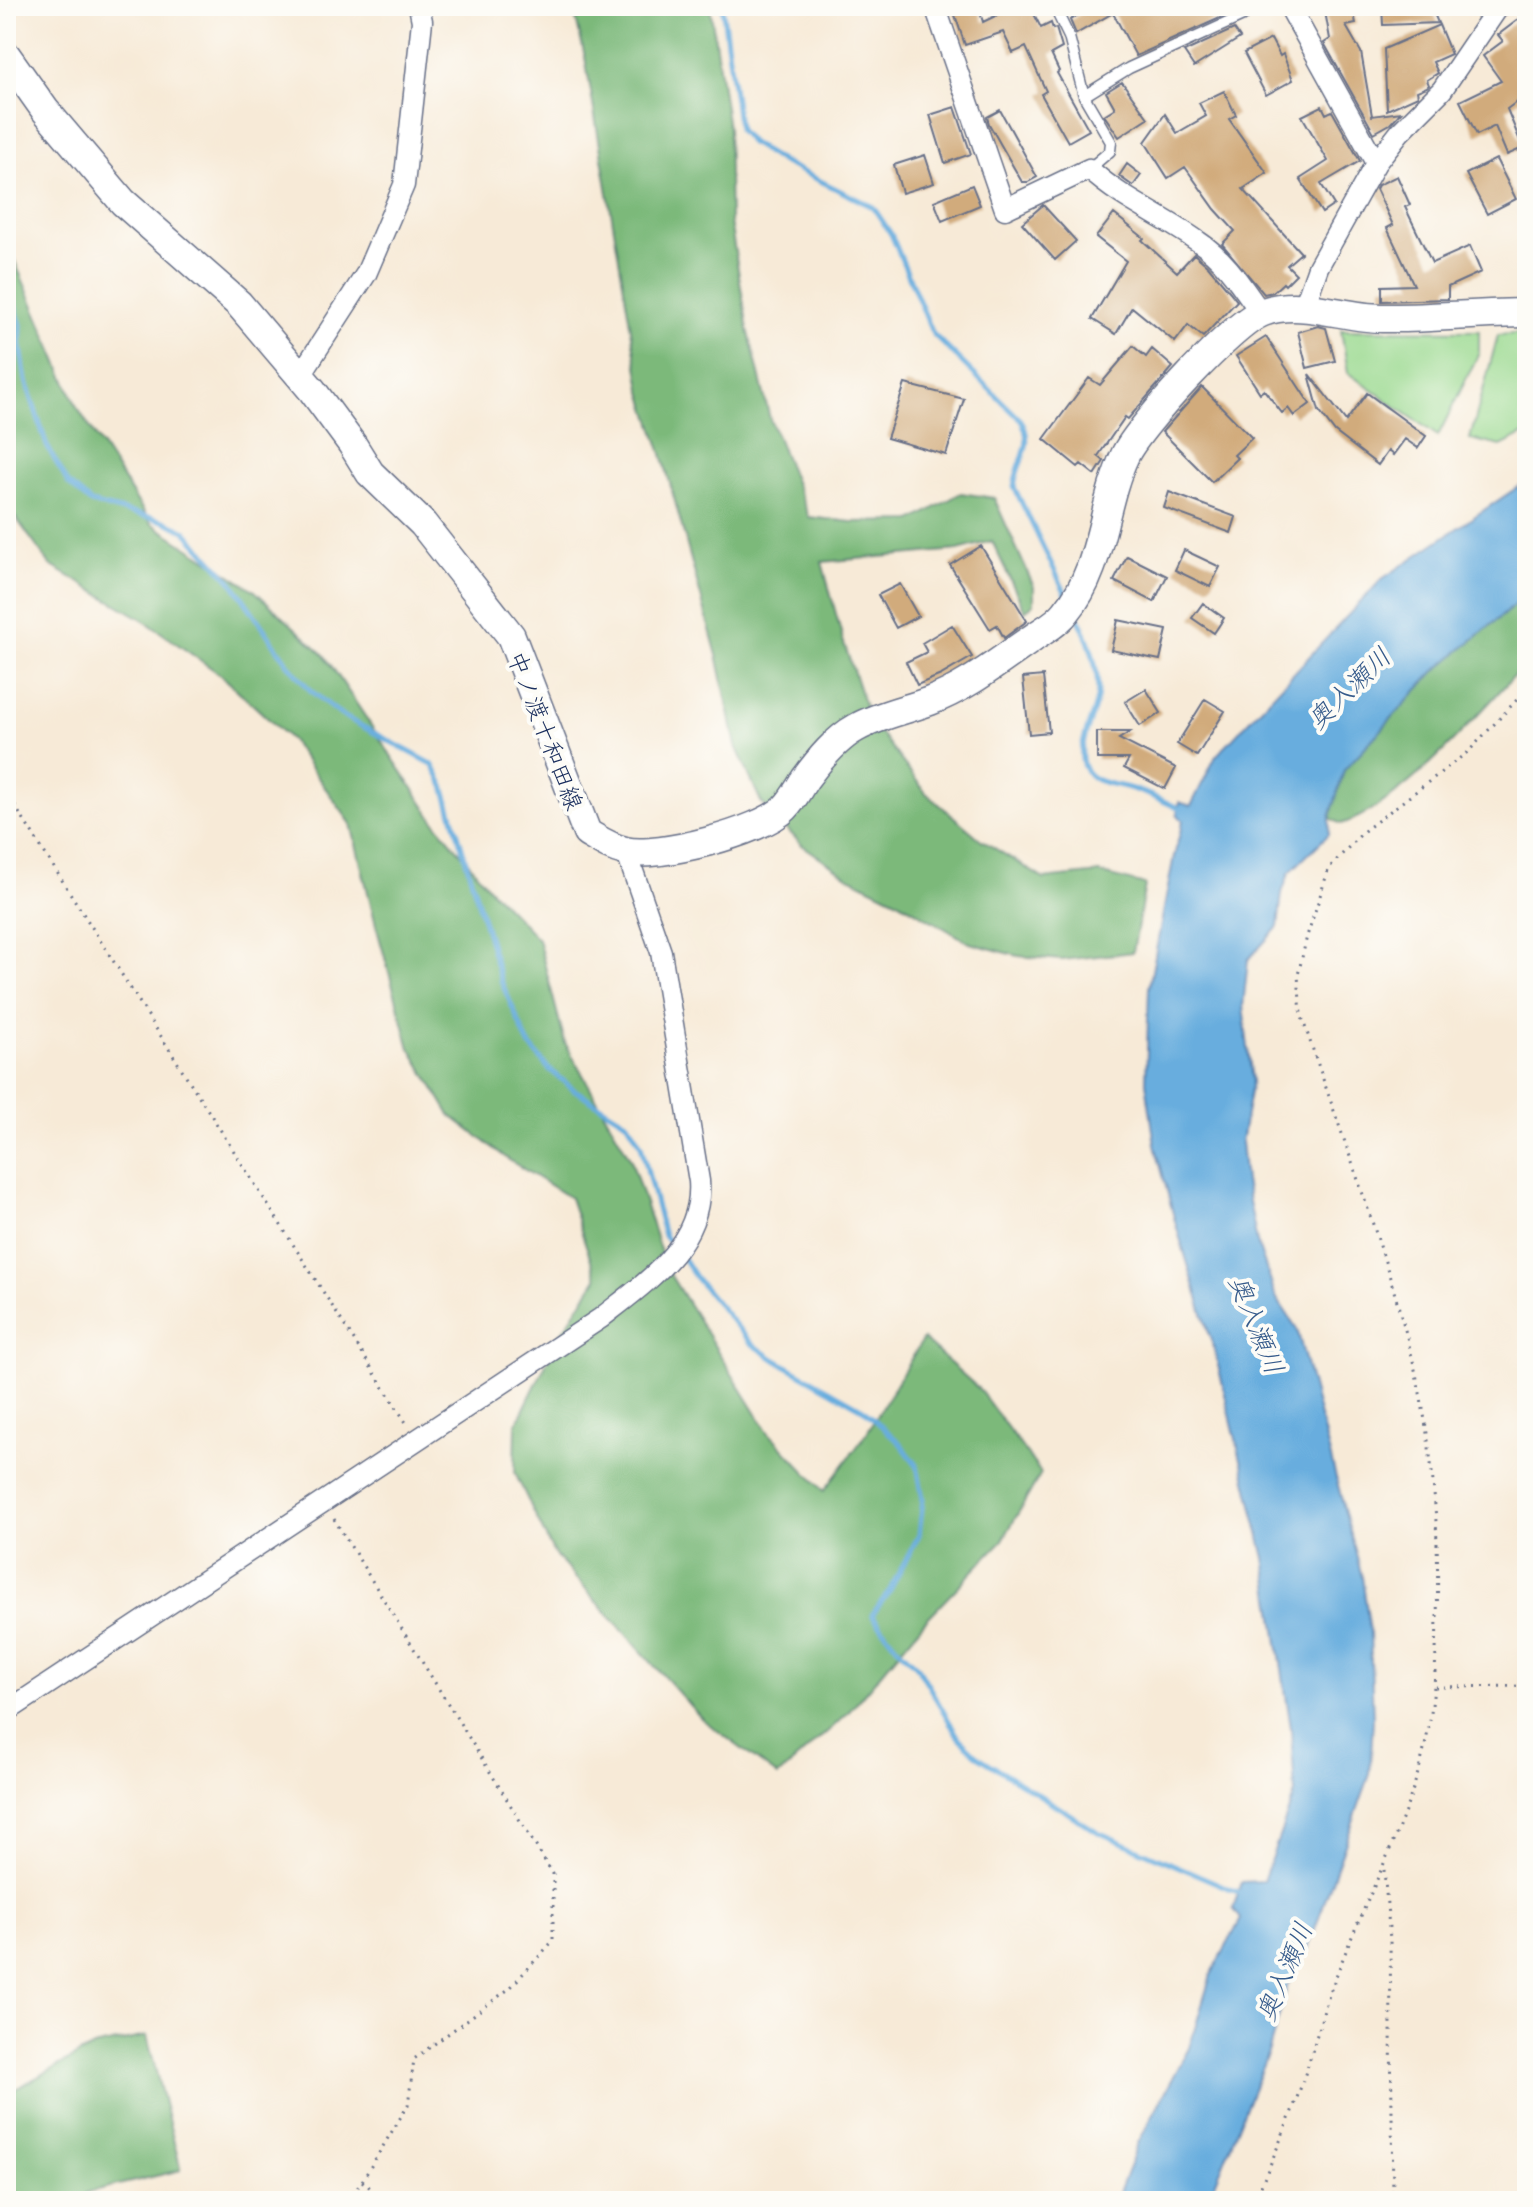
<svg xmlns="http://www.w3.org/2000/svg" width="1533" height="2207" font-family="'Playpen Sans','Klee One',sans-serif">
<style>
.green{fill:#9ad98f;stroke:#5a8476;stroke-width:2}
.forest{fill:#7bb97a;stroke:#4b746c;stroke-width:2}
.water{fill:#68adde;stroke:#426e9e;stroke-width:2}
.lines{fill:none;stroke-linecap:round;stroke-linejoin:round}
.stream{stroke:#68adde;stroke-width:5}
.building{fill:#d1ab7c}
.lane-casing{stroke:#687088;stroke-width:13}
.street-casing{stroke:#687088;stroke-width:23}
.secondary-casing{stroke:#687088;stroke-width:31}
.path{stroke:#687088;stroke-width:3;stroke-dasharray:2 6;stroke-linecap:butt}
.lane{stroke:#fff;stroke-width:10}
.street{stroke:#fff;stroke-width:20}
.secondary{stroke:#fff;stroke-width:28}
.labels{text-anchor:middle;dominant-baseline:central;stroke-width:8;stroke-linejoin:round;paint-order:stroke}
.street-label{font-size:24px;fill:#1b2f5e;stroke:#fdfcf7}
.water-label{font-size:26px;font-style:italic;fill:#365b8b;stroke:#fdfcf7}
</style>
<rect width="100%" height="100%" fill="#fdfcf7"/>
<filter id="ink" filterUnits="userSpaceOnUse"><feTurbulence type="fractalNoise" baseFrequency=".0125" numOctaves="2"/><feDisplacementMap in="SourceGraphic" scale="16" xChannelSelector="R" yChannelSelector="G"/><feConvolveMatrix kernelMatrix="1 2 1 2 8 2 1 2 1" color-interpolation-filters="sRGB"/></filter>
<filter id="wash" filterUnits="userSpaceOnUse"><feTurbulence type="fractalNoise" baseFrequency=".006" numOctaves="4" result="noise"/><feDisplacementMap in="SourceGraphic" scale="32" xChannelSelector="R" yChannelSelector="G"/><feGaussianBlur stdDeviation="1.8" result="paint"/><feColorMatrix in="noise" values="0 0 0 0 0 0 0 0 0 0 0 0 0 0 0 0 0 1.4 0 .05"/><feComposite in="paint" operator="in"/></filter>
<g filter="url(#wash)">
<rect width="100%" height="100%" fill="#f7ead7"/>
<path class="green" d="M1341,330l138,1v22l-41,83 -90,-63z
M1527,333c0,34 -3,67 0,100l-26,13 -31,-7 28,-104z"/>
<path class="forest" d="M573,6h137l18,122 2,94 18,107 22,90 39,98 43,5 60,-1 49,-28 33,5 40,89v17l-9,7 -33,-70 -34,9 -136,12 21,78 26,78 57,75 54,46 64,40 55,-6 46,12 -12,67 -71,8 -44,-4 -48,-13 -72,-42 -49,-24 -47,-32 -41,-43 -25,-56 -18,-87 -56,-205 -21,-65 -56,-332z
M6,230l6,25 65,152 74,116 104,68 69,64 112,168 53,65 49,51 27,104 66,117 35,108 102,164 56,59 41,-55 58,-97 55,49 63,85 -38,67 -78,81 -79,94 -68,61 -76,-57 -148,-165 -39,-81 1,-48 43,-88 38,-59 -27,-80 -61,-38 -59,-45 -40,-67 -33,-119 -26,-105 -60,-84 -70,-65 -79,-56 -92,-54 -44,-61z
M1527,595v67c-47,49 -122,142 -186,162l-11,-6 14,-48 90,-98z
M147,2036l34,134 -92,22 -14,9h-69v-107l87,-47z"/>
<path class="water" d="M1527,481v114l-93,77 -90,98 -14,48 -1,16 -40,39 -7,20 -4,34 -30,33 -5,46 9,75 -11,61 4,39 12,61 19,55 21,32 65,248 8,54 3,89 -3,54 -63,177 -19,33 -19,66 -61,151h-92l22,-58 51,-95 22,-73 30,-56 -8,-11 9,-26 21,-1 32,-88 -4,-65 -26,-170 -50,-205 -39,-128 -21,-80 -9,-63 3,-95 24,-126 10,-41 -6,-5 2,-13 12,4 25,-50 166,-177z"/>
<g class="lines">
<path class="stream" d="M722,6l17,124 12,13 31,19 91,45 18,27 42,100 88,86c15,27 -4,39 -7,67l52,107
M6,279l15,46 -1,16 6,40 21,65 21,37 23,20 73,18 21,10 47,51 56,82 23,27 30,24 91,49 12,22 57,195 27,62 20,25 25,21 55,34 13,22 23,91 8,9
M1076,614c13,24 21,48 22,75 1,26 -32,66 -7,87 12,9 27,8 41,13 17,5 34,13 50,21
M681,1255l14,22 56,66 23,16 89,50 37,34 17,22 6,34 -4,36 -29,55 -18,25 25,32 20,19 42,72 20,19 119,75 142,61"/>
</g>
<g id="blocks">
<path class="building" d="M952,6h26l5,16 33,-16h14l11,22 10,-5 2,6 3,-1 6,20 -11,6 8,17 -2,2 32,57 -21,12 -27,-48 5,-3 -20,-44 -13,6 -10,-21 -38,13z
M1095,6h157l-10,2 -106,48 -23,-43 -37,21 -6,-14z
M1324,6h29l3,18 -10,2 15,26 11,64 29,-4 -11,12 -16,9 -50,-90 6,-4z
M1382,6h49l7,17 -55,2z
M1527,13v81l-20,15 16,39 -16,7 -12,-29 -18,9 -17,-34 41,-20 -18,-25 20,-15 -5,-6z
M1439,25l12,29 -18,8 5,11 -11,7 2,5 -2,2 -10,4 1,5 -31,14 -3,-61z
M1234,29l6,9 -46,29 -10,-15z
M1271,39l9,17 3,-2 10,26 -27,15 -22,-42z
M1122,82l26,36 -29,19 -15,-22 11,-7 -9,-16z
M1224,91l12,24 -7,4 38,54 -24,16 58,64 -14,12 9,9 -11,11 -2,-2 -10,9 -9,2 -42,-50 13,-13 -20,-22 -30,-42 -17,11 -23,-36 20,-28 12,19 29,-17 -7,-13z
M1322,106l4,8 6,-3 28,50 -39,23 13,21 -12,8 -22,-34 28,-18 -26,-45z
M955,107l16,47 -26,9 -15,-48z
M1000,110l37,67 -9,5h-6l-33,-58 -2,-7z
M925,155l9,28 -32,10 -8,-28z
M1496,159l20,40 -29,15 -21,-40z
M1127,164l14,11 -8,11 -14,-10z
M1397,176l13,29 -5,2 27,56 38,-17 11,26 -33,15v12l-66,2v-15l32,-1 -27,-57 6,-3 -17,-36 2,-4z
M972,185l8,20 -38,16 -8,-20z
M1043,205l33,36 -21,19 -33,-37z
M1114,214l30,24 -2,2 35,32 17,-18 14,12 22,26 7,9 -34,36 -15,-12 -13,17 -43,-35 -16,27 -24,-15 34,-58 -30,-24z
M1318,326l8,2 9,33 -28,7 -9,-36z
M1266,337l44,67 -16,12 -6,-8 -6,5 -18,-23 -4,3 -24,-37z
M1133,346l13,11 6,-8 21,18 -45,52 -3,-2 -27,39 6,5 -9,14 -14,-11 -3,3 -34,-28 45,-61 11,7z
M1309,374l37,47 21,-28 59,43 -8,12 -13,-9 -12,16 -5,-4 -10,14 -43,-33 -16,-21z
M905,384l59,15 -18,56 -59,-17z
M1202,387l50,51 -18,17 3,3 -25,24 -50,-50z
M1169,492l67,25 -5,16 -67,-25z
M981,546l46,75 -23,17 -7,-13 -7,4 -40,-64z
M1184,550l36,17 -10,20 -35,-17z
M1127,556l40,20 -13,26 -40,-21z
M900,584l18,32 -22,12 -18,-33z
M1203,603l21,15 -10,15 -22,-15z
M1118,620l49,10 -7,30 -49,-10z
M952,625l20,32 -31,18 -24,10 -11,-23 21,-10 -5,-9z
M1043,676l6,56 -20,2 -6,-56z
M1146,689l15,24 -21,13 -15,-24z
M1205,699l20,12 -28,45 -20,-12z
M1097,732h33l-11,7 57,29 -11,21 -41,-21 5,-9h-32z"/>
</g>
</g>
<g filter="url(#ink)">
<use href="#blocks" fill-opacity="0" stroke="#687088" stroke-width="2"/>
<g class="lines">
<g class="lane-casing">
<path id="lane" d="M1054,6l15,31 15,59
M1089,169l21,-18 1,-9 -27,-46 45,-28 116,-53"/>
</g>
<g class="street-casing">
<path id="street" d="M935,6l70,203 84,-40c33,31 74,47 110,73 26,17 44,46 62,71
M1289,6l87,157
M1304,307l14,-40 58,-104 24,-31 42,-42 57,-84
M300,376l66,-102 38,-89 18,-164 -3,-15
M6,1712l595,-394c44,-35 103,-74 98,-137l-38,-229 -35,-101"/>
</g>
<g class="secondary-casing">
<path id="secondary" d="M6,55l39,55 78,92 116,102 73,86 40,54 18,29 53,51 88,112 76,197c12,7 24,15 38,18 32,8 136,-19 160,-43 8,-8 14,-20 20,-29 14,-19 31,-40 51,-51 23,-13 50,-18 74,-27 38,-14 70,-41 103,-63 11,-8 25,-15 33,-26 37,-44 35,-106 59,-157 14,-29 108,-132 138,-143 37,-14 81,6 119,6 48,1 97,-5 145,-5"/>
</g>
<path class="path" d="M6,792l401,632
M334,1519l219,355v67l-43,47 -96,71 -6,46 -46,76 -16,20
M1435,1687l92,-1
M1384,1870l6,69 3,262
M362,2181l24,20
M1255,2201c16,-40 35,-80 48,-121 12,-34 19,-69 32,-101 29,-78 74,-157 91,-238 9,-41 10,-83 11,-124 3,-91 -5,-184 -28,-272 -29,-112 -72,-221 -108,-331l-3,-39 9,-39 22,-68 35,-37 105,-80 58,-62"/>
<use href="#lane" class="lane"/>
<use href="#street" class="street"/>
<use href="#secondary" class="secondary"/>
</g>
</g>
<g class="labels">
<g class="street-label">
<text transform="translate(547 730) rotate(69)">中ノ渡十和田線</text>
</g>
<g class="water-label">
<text transform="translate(1348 687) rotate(-44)">奥入瀬川</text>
<text transform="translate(1258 1324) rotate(68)">奥入瀬川</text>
<text transform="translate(1283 1971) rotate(-67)">奥入瀬川</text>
</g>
</g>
<rect width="1533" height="2207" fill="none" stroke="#fdfcf7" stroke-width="32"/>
</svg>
